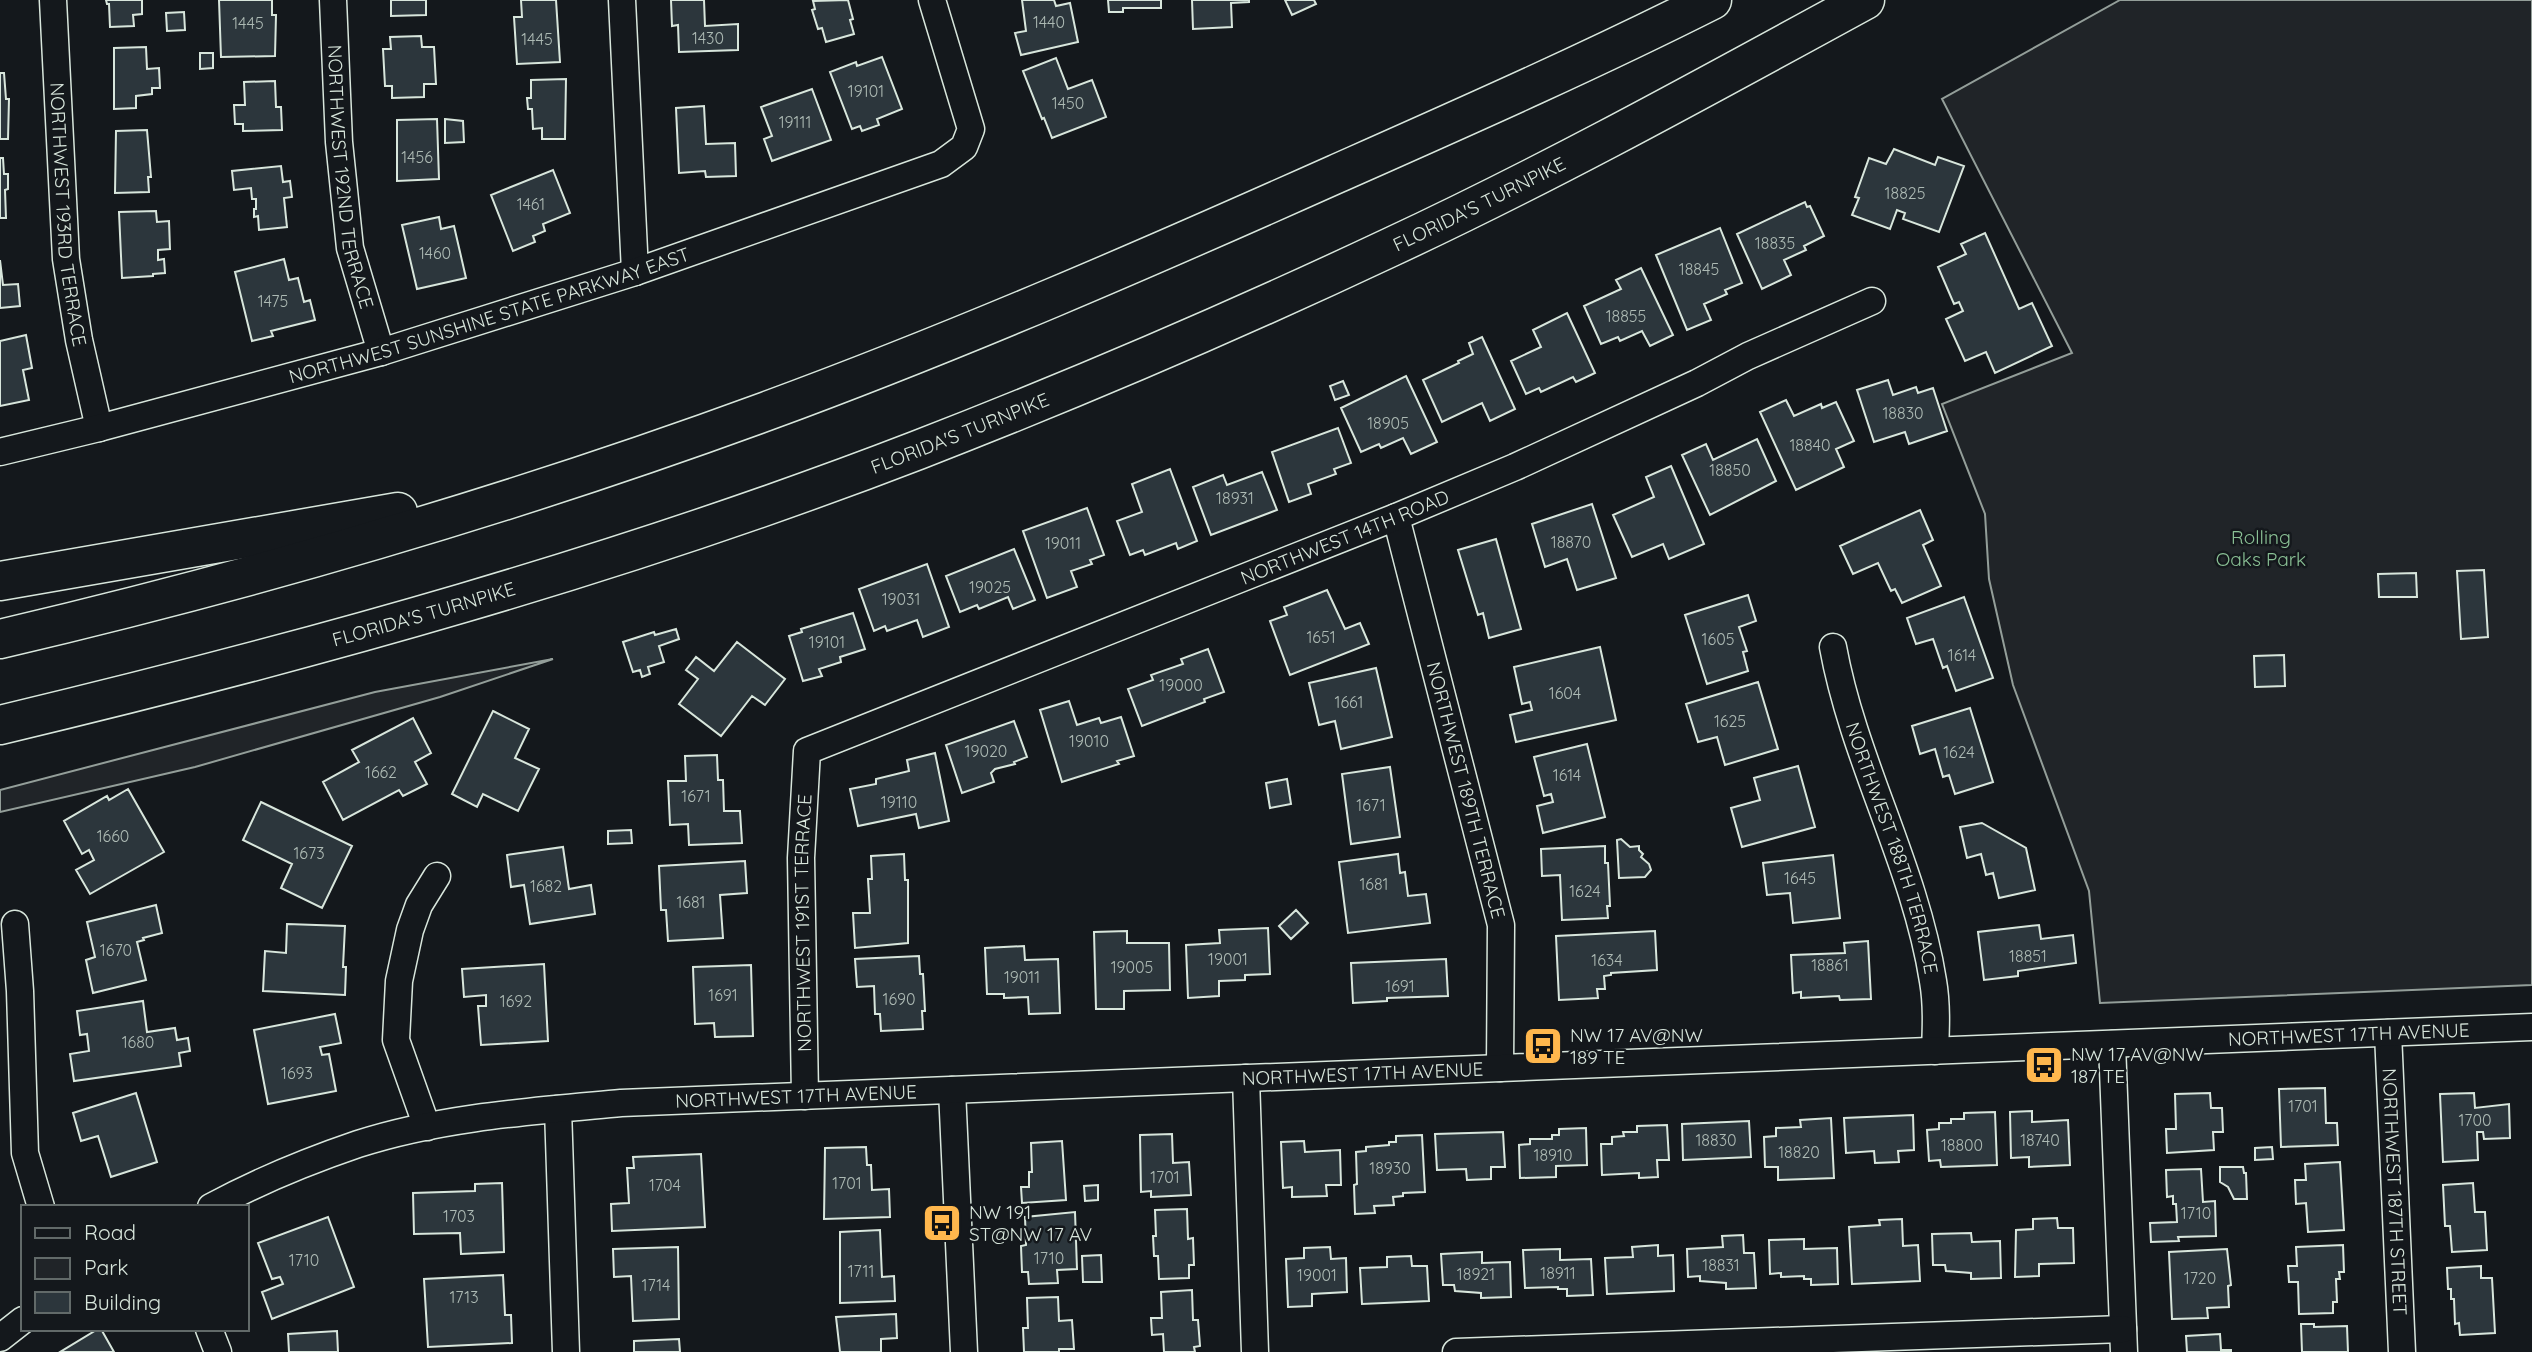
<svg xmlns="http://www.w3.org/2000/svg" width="2532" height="1352" font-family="Quicksand,sans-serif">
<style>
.green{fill:#202428;stroke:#939e99;stroke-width:2}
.building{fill:#2c363c;stroke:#d8e6dc;stroke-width:2}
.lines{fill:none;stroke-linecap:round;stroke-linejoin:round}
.minor-casing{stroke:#d8e6dc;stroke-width:29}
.highway-casing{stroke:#d8e6dc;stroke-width:41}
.minor{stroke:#14181c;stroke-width:26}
.highway{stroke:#14181c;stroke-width:38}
.labels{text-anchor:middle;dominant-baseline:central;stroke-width:5;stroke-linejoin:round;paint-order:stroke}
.number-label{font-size:16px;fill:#adbab4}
.street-label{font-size:19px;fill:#d8e6dc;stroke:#14181c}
.park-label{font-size:19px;fill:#8ac095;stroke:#14181c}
.poi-label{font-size:19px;fill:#d8e6dc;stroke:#14181c;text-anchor:start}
</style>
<rect width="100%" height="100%" fill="#14181c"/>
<path class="green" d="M2120,0h412v985l-432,18 -11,-112 -76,-206 -24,-106 -4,-65 -43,-110 130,-51 -130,-254z
M553,659l-113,38 -245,70 -195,45v-22l375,-98z"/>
<path class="building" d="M106,0h36v14l-9,1 1,11 -24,1 -1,-23h-2z
M219,0h53v15h4l-1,41 -54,1z
M391,0h35v15l-35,1z
M521,0h35l4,62 -43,2 -3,-47h8z
M671,0h33l1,26 33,-2v26l-59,2 -1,-27 -6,1z
M848,0l5,19 -3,1 4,14 -28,8 -4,-14 -4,1 -6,-19 3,-1 -2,-8z
M1022,0h32l2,6 14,-3 8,39 -57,13 -6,-22 11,-2z
M1108,0h53v8h-38v4h-14z
M1192,0h57v2l-18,1 1,24 -39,2z
M1285,0h29l2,4 -24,11z
M184,12l1,18 -18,1 -1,-18z
M421,36l1,11h12l2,37h-12v13l-32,1v-12h-7l-2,-37h8l-1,-12z
M146,47l1,22 12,-1 1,20h-8v6l-16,2v12l-22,1v-61z
M200,53h13v15l-13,1z
M882,57l20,52 -25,10 2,6 -17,6 -2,-5 -8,3 -22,-57 26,-10 1,4z
M1056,58l12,31 24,-9 14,37 -54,21 -8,-20 -2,1 -19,-48z
M0,73h4l2,26h3l-1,40h-8z
M566,79l-1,60h-23v-11l-9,1 -1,-20h-4l-1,-11h4v-18z
M275,81l1,26h5l1,23 -39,1v-7h-8l-1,-19h11l-1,-23z
M812,89l19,51 -59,21 -8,-22 8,-3 -11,-29z
M704,106l2,38 29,-1 1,33 -30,1 -1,-6 -26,2 -3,-65z
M437,119l2,60 -42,2v-61z
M445,119l18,2 1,21 -19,1z
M147,130l4,47h-3l1,15 -34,1 1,-62z
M1894,149l41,16 3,-8 26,9 -25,66 -36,-13 2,-6 -8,-3 -7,19 -38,-14 7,-17 -4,-1 14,-39 17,6z
M0,158h3l1,16h4v15l-3,1 1,28h-6z
M281,166l2,16 7,-1 2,16 -8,1 3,29 -28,3 -1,-14 -4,1v-8h2v-10h-4l-1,-11 -17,2 -2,-19z
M553,170l17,43 -27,11 2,7 -12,5 2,6 -22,9 -22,-56z
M1805,202l2,5 3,-1 14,30 -20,10 2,4 -22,10 7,15 -29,14 -25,-55z
M156,211l1,11 12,-1 1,28 -12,1v10l6,-1 1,14 -12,1v2l-31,2 -3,-66z
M439,217l2,12 13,-3 12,52 -49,11 -15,-64z
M1720,228l22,55 -17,7 2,4 -23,10 7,16 -24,10 -31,-75z
M1985,233l34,76 13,-6 20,43 -57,27 -9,-21 -21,9 -19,-42 17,-8 -4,-9 -5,2 -16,-37 28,-13 -5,-10z
M284,259l5,21 9,-2 6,24 6,-2 5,20 -44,11 2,5 -21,5 -17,-69z
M0,260l3,25 15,-1 2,22 -20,2z
M1641,268l32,67 -23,11 -8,-15 -22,10 -2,-4 -17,7 -17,-38 37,-17 -5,-9z
M1567,313l28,60 -19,9 -3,-5 -32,15 -2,-4 -13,6 -15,-33 30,-14 -8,-17z
M26,335l6,33 -9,2 6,30 -29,6v-65z
M1482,337l33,72 -25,12 -8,-18 -40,19 -19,-42 36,-17 -1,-2 15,-7 -4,-11z
M1406,376l31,66 -26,12 -8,-16 -22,10 -2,-4 -18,8 -20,-44z
M1888,380l5,15 23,-8 2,6 15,-5 14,43 -38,13 -4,-12 -31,10 -17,-52z
M1343,381l6,14 -14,5 -5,-14z
M1786,400l8,16 27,-12 1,4 14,-6 18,39 -18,8 8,18 -48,23 -36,-78z
M1338,428l13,35 -17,6 2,5 -28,10 3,10 -22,8 -17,-50z
M1757,439l19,42 -66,34 -28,-60 24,-11 7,16z
M1671,466l33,78 -35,15 -6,-15 -31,13 -19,-42 41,-18 -8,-20z
M1170,469l27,72 -19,8 -2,-6 -31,12 -2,-5 -13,5 -13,-34 25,-9 -10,-28z
M1262,472l15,38 -66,25 -18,-48 30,-12 4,10z
M1592,504l24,74 -39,12 -10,-31 -22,8 -13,-43z
M1087,508l17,47 -14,5 2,4 -21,7 6,16 -30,11 -24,-67z
M1920,510l13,30 -10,5 18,41 -39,17 -7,-14 -4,2 -13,-28 -25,11 -13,-28z
M1496,539l25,90 -32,9 -6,-25 -5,2 -20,-65z
M1014,549l21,51 -22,9 -5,-12 -29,12 -2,-4 -17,7 -14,-36z
M927,564l22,63 -26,10 -6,-17 -30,11 -2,-5 -11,5 -15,-42z
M2484,570l4,67 -27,2 -4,-68z
M2416,573l1,24h-38l-1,-23z
M1327,590l18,39 15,-6 9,21 -79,31 -20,-54 17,-6 -3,-8z
M1748,595l8,26 -17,6 8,24 -4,1 5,19 -41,13 -22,-69z
M1964,597l29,81 -37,13 -9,-25 -4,2 -10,-29 -17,5 -9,-26z
M853,613l12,36 -25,8 1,5 -22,7 3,7 -19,5 -14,-45 13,-4 -1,-3z
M676,629l3,10 -20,7 5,16 -16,5 2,7 -8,3 -2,-7 -7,2 -10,-30 31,-10 1,3z
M737,642l48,37 -20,26 -13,-9 -31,40 -42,-32 19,-25 -12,-9 10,-13 18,14z
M1600,647l16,73 -100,22 -6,-27 22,-5 -2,-8 -8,2 -8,-37z
M1208,649l16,43 -20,7 1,3 -63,24 -14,-37 25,-9 -2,-5 32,-11 -2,-5z
M2284,655l1,31 -30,1 -1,-31z
M1376,668l16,69 -51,12 -6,-28 -16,4 -10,-42z
M1758,682l20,67 -53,16 -8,-28 -19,5 -12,-38z
M1069,701l8,24 22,-7 2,5 20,-6 13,39 -17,5 2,3 -57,18 -22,-72z
M1970,708l23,74 -38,12 -6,-19 -6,2 -8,-28 -15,5 -8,-28z
M493,711l36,18 -14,29 24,11 -21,42 -35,-17 -6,13 -25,-13z
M413,718l18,35 -16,9 12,22 -24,12 -4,-6 -56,30 -20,-38 36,-20 -7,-12z
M1014,721l13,36 -13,5 1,2 -20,5 -4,4 3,9 -32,11 -16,-48z
M1587,744l18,73 -62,16 -6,-27 16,-4 -2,-8 -7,2 -10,-39z
M935,753l14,68 -30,7 -3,-14 -58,12 -8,-37 26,-5v-5l33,-8 -2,-11z
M717,755l1,25h5l1,31h16l2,32 -53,2 -1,-21 -18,1 -2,-44h18l-1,-25z
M1798,766l17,61 -73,20 -11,-39 29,-8 -6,-22z
M1390,767l10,70 -49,7 -9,-70z
M1287,779l4,25 -21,4 -4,-25z
M128,789l36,63 -74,42 -14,-24 18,-10 -5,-10 -7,4 -18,-33 43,-25 2,4z
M261,802l91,44 -30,62 -41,-20 11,-24 -49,-24z
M1982,823l44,25 9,42 -36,8 -6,-25 -7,2 -5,-21 -14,4 -7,-31z
M631,830l1,13 -24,1v-13z
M1621,839l9,8 9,-1v4l4,4 -2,3 8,7 2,6 -6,7 -26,1 -2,-38z
M1605,846v17h3l2,43h-3l1,12 -46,2 -2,-45 -18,1 -1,-27z
M563,847l6,42 22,-4 4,29 -65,10 -6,-39 -13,2 -4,-32z
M904,854l1,26h3v63l-53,5 -2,-35h17l-2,-34h4l-1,-23z
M1398,854l2,19 5,-1 3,24 18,-2 4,29 -82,10 -9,-71z
M1833,855l7,63 -47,5 -3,-30 -23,2 -4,-32z
M745,861l2,32 -27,2 3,43 -55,3 -2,-31h-5l-2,-44z
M156,905l6,28 -19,5 1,2 -7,2 9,38 -53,13 -7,-33 9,-3 -8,-35z
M1296,910l12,13 -17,16 -12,-13z
M287,924l58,2 -2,41h3l-1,28 -82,-4 2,-40 21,2z
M2039,925l2,14 32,-4 3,28 -58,8v5l-34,4 -6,-48z
M1268,928l2,46 -25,1v5l-26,1v15l-31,2 -2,-53 34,-2 -1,-13z
M1127,931v12h42l1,47 -46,1v18h-28l-2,-77z
M1655,931l2,39 -46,3v2l-7,1 1,13h-8l1,9 -39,2 -3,-64z
M1868,941l3,58 -31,1 -1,-4 -38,2v-6l-8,1 -2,-38 54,-2 -1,-10z
M1024,946l1,14 33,-1 2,54 -31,1 -1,-17 -24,1v-4h-17l-2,-46z
M919,956l1,18h3l2,37h-3l1,18 -42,2 -1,-17h-5l-1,-28 -17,1 -2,-28z
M1446,959l2,37 -61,2v3l-34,2 -2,-40z
M544,964l4,77 -67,4 -3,-39h8v-11l-22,2 -2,-28z
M751,965l2,71 -38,1 -1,-14 -19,1 -2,-57z
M143,1001l4,31 28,-4 2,12 11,-2 2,13 -11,2 2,13 -107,15 -4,-27 19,-3 -2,-17 -7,1 -3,-24z
M335,1014l6,29 -21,4 2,8 7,-1 7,37 -68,13 -14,-74z
M2325,1088l1,35h11l1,22 -57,2 -2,-58z
M136,1093l21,69 -46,15 -13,-41 -17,5 -8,-28z
M2210,1093l1,15h11l1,24h-10l1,18 -47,3 -1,-24h10l-1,-35z
M2474,1093l1,15 34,-4 1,34 -26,1 -1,-7h-6l1,28 -35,2 -3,-68z
M2032,1111v11l36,-2 2,45 -41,2v-10l-18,1 -1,-46z
M1995,1112l2,53 -56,2 -1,-7 -11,1 -2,-31 12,-1v-6h12v-4h13v-6z
M1913,1115l1,35 -16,1 1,11 -24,1 -1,-12 -28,2 -2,-35z
M1831,1118l3,60 -56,2v-13h-13l-1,-30 12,-1v-8l25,-1 -1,-7z
M1749,1121l2,36 -68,3 -1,-36z
M1667,1125l2,35h-12l1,17 -19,1v-5l-37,2 -1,-31h11v-7l12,-1 -1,-4h14v-6z
M1586,1128l1,37 -31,1v11l-36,1 -1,-33 11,-1v-5h22v-4h7v-6z
M1503,1132l2,35h-14v12l-24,1 -1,-11 -29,1 -2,-36z
M1172,1134l1,29 16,-1 2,33 -40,2v-6l-10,1 -1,-57z
M1422,1135l3,57 -22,1v3l-10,1 1,8 -20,1 1,7 -20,1 -1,-29 3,-1 -1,-32 10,-1v-4l23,-2v-3h7v-6z
M1062,1141l4,59 -44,3 -1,-16h8v-15h3l-1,-29z
M1304,1141l1,11 35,-2 1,35h-15l1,11 -35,1v-10l-9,1 -2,-46z
M866,1147l1,18h4l1,25 17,-1 1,28 -66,2 1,-71z
M2272,1147l1,12 -18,1v-12z
M701,1154l4,73 -93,4 -1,-27 18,-1 -2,-35h7l-1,-11z
M2340,1162l4,68 -36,2 -2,-29 -10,1 -1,-24h11l-1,-16z
M2220,1167h23l1,6h2l1,26h-13l-6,-12 -8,-5z
M2201,1169l2,33 12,-1 1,35 -38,1 1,4 -28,1 -1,-19 27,-1 -1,-18h-3v-8l-6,1 -1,-27z
M502,1183l2,69 -43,2 -1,-21 -46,1 -1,-41 62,-2v-7z
M2473,1183l2,29h10l2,38 -35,2 -2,-26h-5l-2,-41z
M1098,1185v15l-13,1 -1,-15z
M1187,1209l1,30 5,-1 1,27h-5v13l-30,1 -1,-23h-4l-1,-20h3l-1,-26z
M1075,1212l2,57 -20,1 1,13 -29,1 -1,-12h-6l-1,-26 5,-1 -1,-28z
M328,1217l26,70 -82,32 -10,-27 21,-8 -3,-7 -8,2 -14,-36z
M2057,1218l1,10h15l1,35 -35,1v12l-24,1 1,-47 17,-1v-10z
M1902,1219l1,27 15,-1 2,36 -68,3 -3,-57 31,-2 -1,-5z
M880,1230l2,47 12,-1 1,25 -55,2v-71z
M1971,1233l1,9 28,-1 1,37 -30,1v-6l-25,-2 -1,-6h-12l-1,-31z
M1743,1235l1,18h10l2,35 -30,1v-6l-26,-2v-5l-12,1 -1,-28 36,-2 -1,-11z
M1804,1239v10l33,-1 1,36 -27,1v-6h-7v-3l-23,1v-4l-11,1 -1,-34z
M1658,1245v11l15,-1 1,36 -67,3 -2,-36 28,-1 -1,-10z
M2343,1245l1,27h-5l1,7h-4l1,23h-4v11l-34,1 -1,-32h-9l-1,-16h9l-1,-19z
M678,1247l1,72 -46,2 -2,-45 -17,1 -1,-28z
M1330,1247l1,12 15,-1 1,34 -35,2v12l-24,1 -2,-48 18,-1v-10z
M1560,1249v11l31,-1 2,36 -26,1v-7h-9v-2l-33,1 -2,-38z
M2227,1249l4,36 -3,1 1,21 -22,1 1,10 -36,1 -3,-67z
M1482,1252v11l28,-1 1,35 -30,1v-5l-26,-2 -1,-6h-11l-2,-31z
M1101,1255l1,27h-19l-1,-26z
M1411,1256l1,10h15l2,35 -67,3 -2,-36 27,-1v-10z
M2481,1266v12h11l3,55 -35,2 -1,-12 -4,1 -1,-25h-3v-10h-3l-1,-21z
M503,1275l2,40h6l1,28 -84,4 -4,-68z
M1192,1290l1,30h5l2,26 -6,1 1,5h-31l-1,-18 -11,1 -1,-17h11l-1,-26z
M1058,1297l1,24 13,-1 2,29h-15v3h-35l-1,-24h5l-1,-30z
M896,1314l1,24 -16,1v13h-41l-4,-35z
M2301,1324h13v3l33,-1 1,26h-46z
M98,1329h3l13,23h-54z
M337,1331l1,21h-49l-1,-18z
M2220,1334l1,16h10v2h-44l-1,-16z
M679,1339l1,13h-46v-11z"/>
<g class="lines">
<g class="minor-casing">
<g id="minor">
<path id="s1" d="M53,0l13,259 13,81 20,88"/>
<path id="s2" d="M333,0l6,142 11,106 31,104"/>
<path d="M622,0l13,272"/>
<path id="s3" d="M0,452l99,-24 282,-76 254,-80 306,-108 23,-17 7,-18 -39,-129"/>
<path id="s4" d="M1396,517l105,408 -1,143"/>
<path id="s5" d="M1833,647c21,115 82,219 100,334 4,23 3,47 2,70"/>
<path d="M15,924l5,67 5,162 16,54"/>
<path id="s6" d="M2388,1033l14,319"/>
<path d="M2112,1044l12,308"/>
<path d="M1246,1078l9,274"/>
<path d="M952,1090l12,262"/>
<path id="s7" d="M805,1096l-4,-238 6,-107 589,-234 119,-50 182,-84 51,-27 124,-55"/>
<path d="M558,1109l8,243"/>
<path d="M427,1127l-31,-87 3,-59 11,-51 9,-25 18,-29"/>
<path id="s8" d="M211,1207c46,-25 97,-46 147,-63 83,-27 176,-33 263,-41l1911,-76"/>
<path d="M209,1329l9,23"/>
<path d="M0,1338l23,-18"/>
<path d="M1456,1352l667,-23"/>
</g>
</g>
<g class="highway-casing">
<g id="highway">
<path d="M0,581l398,-69"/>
<path d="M0,639c260,-61 516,-136 767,-228 193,-71 381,-153 569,-237 126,-56 253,-112 376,-174"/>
<path id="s9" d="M0,725c310,-74 620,-160 918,-275 160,-62 318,-130 473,-203 161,-75 318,-162 474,-247"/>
</g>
</g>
<use href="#minor" class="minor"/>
<use href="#highway" class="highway"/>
</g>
<defs>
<g id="bus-square" transform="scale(2.0125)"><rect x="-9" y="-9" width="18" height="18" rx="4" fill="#ffb74d" stroke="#14181c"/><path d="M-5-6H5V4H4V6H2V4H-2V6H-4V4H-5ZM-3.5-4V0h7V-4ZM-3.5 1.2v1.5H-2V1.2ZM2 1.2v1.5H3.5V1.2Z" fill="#111"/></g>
</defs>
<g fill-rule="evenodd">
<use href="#bus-square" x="1543" y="1046"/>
<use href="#bus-square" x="2044" y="1065"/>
<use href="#bus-square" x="942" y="1223"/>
</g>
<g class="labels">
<g class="number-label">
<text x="1049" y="22">1440</text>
<text x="248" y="23">1445</text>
<text x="708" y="38">1430</text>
<text x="537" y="39">1445</text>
<text x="866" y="91">19101</text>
<text x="1068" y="103">1450</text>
<text x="795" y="122">19111</text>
<text x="417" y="157">1456</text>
<text x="1905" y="193">18825</text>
<text x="531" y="204">1461</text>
<text x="1775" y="243">18835</text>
<text x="435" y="253">1460</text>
<text x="1699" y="269">18845</text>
<text x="273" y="301">1475</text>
<text x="1626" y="316">18855</text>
<text x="1903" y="413">18830</text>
<text x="1388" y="423">18905</text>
<text x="1810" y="445">18840</text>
<text x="1730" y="470">18850</text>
<text x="1235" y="498">18931</text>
<text x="1571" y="542">18870</text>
<text x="1063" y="543">19011</text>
<text x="990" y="587">19025</text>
<text x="901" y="599">19031</text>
<text x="1321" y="637">1651</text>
<text x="1718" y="639">1605</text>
<text x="827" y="642">19101</text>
<text x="1962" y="655">1614</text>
<text x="1181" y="685">19000</text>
<text x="1565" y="693">1604</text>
<text x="1349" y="702">1661</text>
<text x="1730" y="721">1625</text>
<text x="1089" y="741">19010</text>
<text x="986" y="751">19020</text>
<text x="1959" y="752">1624</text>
<text x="381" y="772">1662</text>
<text x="1567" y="775">1614</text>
<text x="696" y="796">1671</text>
<text x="899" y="802">19110</text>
<text x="1371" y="805">1671</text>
<text x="113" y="836">1660</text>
<text x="309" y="853">1673</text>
<text x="1800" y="878">1645</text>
<text x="1374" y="884">1681</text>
<text x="546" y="886">1682</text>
<text x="1585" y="891">1624</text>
<text x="691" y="902">1681</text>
<text x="116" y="950">1670</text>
<text x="2028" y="956">18851</text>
<text x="1228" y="959">19001</text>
<text x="1607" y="960">1634</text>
<text x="1830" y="965">18861</text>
<text x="1132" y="967">19005</text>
<text x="1022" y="977">19011</text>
<text x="1400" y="986">1691</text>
<text x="723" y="995">1691</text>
<text x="899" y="999">1690</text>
<text x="516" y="1001">1692</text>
<text x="138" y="1042">1680</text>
<text x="297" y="1073">1693</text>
<text x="2303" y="1106">1701</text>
<text x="2475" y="1120">1700</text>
<text x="1716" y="1140">18830</text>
<text x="2040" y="1140">18740</text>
<text x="1962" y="1145">18800</text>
<text x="1799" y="1152">18820</text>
<text x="1553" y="1155">18910</text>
<text x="1390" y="1168">18930</text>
<text x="1165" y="1177">1701</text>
<text x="847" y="1183">1701</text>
<text x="665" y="1185">1704</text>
<text x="2196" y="1213">1710</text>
<text x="459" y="1216">1703</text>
<text x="1049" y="1258">1710</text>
<text x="304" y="1260">1710</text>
<text x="1721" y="1265">18831</text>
<text x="861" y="1271">1711</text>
<text x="1558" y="1273">18911</text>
<text x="1476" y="1274">18921</text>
<text x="1317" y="1275">19001</text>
<text x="2200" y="1278">1720</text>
<text x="656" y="1285">1714</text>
<text x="464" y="1297">1713</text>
</g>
<g class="street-label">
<text stroke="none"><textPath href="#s2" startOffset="178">NORTHWEST 192ND TERRACE</textPath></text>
<text stroke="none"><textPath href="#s9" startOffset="1572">FLORIDA'S TURNPIKE</textPath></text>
<text stroke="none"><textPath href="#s1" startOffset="215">NORTHWEST 193RD TERRACE</textPath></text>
<text stroke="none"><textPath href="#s3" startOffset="508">NORTHWEST SUNSHINE STATE PARKWAY EAST</textPath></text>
<text stroke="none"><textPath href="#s9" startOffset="1004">FLORIDA'S TURNPIKE</textPath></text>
<text stroke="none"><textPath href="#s7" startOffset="924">NORTHWEST 14TH ROAD</textPath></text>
<text stroke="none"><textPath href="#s9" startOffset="438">FLORIDA'S TURNPIKE</textPath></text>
<text stroke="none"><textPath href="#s4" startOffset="282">NORTHWEST 189TH TERRACE</textPath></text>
<text stroke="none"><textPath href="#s5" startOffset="210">NORTHWEST 188TH TERRACE</textPath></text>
<text stroke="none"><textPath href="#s7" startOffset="173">NORTHWEST 191ST TERRACE</textPath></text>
<text stroke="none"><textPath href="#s8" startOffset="2156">NORTHWEST 17TH AVENUE</textPath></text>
<text stroke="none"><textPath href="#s8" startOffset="1169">NORTHWEST 17TH AVENUE</textPath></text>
<text stroke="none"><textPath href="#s8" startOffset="602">NORTHWEST 17TH AVENUE</textPath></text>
<text stroke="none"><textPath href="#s6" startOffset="159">NORTHWEST 187TH STREET</textPath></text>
</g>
<g class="park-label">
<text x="2261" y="537">Rolling<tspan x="2261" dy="22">Oaks Park</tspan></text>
</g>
<g class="poi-label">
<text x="1570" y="1035">NW 17 AV@NW<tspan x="1570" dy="22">189 TE</tspan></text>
<text x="2071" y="1054">NW 17 AV@NW<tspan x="2071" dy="22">187 TE</tspan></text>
<text x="969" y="1212">NW 191<tspan x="969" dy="22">ST@NW 17 AV</tspan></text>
</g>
</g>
<rect x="21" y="1205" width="228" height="126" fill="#14181c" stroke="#626a69" stroke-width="2"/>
<rect x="35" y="1228" width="35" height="10" fill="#14181c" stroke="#626a69" stroke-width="2"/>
<text x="84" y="1240" font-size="21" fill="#d8e6dc">Road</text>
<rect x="35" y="1258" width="35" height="21" fill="#202428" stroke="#626a69" stroke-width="2"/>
<text x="84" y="1275" font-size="21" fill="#d8e6dc">Park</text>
<rect x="35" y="1292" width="35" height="21" fill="#2c363c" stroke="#626a69" stroke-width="2"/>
<text x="84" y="1310" font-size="21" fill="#d8e6dc">Building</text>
</svg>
